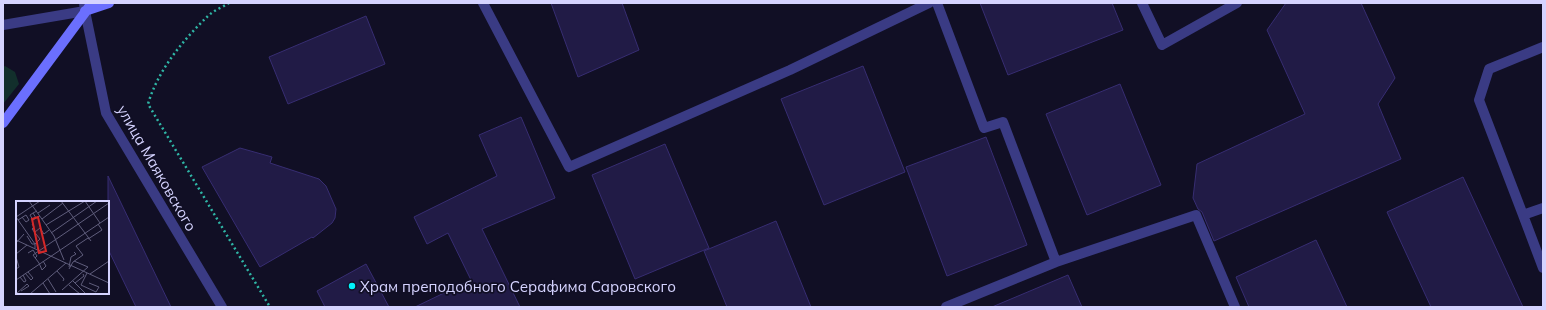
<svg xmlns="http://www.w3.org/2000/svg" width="1546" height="310" font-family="Mulish,sans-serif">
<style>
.green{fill:#122f2c}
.building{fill:#211b46;stroke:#372d72}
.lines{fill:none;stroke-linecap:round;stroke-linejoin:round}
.path{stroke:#2fb6a6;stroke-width:2.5;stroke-dasharray:2 3;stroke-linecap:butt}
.lane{stroke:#3a3b84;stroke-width:10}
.street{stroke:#3a3b84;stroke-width:10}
.secondary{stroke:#6b6ffe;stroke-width:10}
.poi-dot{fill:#01f1fc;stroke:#110f25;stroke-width:1.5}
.labels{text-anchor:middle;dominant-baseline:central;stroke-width:3.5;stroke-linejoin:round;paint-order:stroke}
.street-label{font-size:15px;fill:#d5d3ff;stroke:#110f25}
.poi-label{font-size:15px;fill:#d5d3ff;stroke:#110f25;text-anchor:start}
.inset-road{fill:none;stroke:#5f5d7c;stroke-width:1}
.view{fill:#d62828;fill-opacity:0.15;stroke:#d62828;stroke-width:2}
.inset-edge{fill:none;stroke:#d5d3ff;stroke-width:2}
</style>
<rect width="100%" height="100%" fill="#110f25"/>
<path class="green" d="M5,66l10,6 4,12 -16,20v-37z"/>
<path class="building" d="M551,3h71l17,47 -61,27z
M980,3h132l11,27 -115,45z
M1286,3h75l34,75 -17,26 23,55 -187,82 -12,-29 -4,-3 -5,-11 4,-34 108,-50 -38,-84z
M366,16l19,48 -97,40 -19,-47z
M863,66l42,106 -81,33 -43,-106z
M1120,84l41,101 -74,30 -41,-101z
M521,117l34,81 -73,31 38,78h-105l56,-27 -23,-47 -21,11 -13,-27 83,-41 -18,-41z
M986,137l41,108 -80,31 -41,-109z
M665,144l44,104 -74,31 -43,-104z
M240,148l32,9 -2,6 49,16 7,7 10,23 -1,9 -3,5 -19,15 -1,-1 -52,30 -58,-100z
M108,176l63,131h-35l-28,-58z
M1463,177l60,130h-92l-44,-95z
M776,221l35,86h-84l-23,-56z
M1316,240l31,67h-98l-13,-30z
M366,264l23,43h-64l-8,-16z
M1068,275l14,32h-90z"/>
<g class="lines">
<path class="path" d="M229,3c-6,4 -15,7 -21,13 -25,24 -50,54 -60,88l122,203"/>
<path class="lane" d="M84,3l1,8
M483,3l86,164 221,-97 139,-67
M937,3l47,125 19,-6 53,140 -110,45
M1142,3l20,42 75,-42
M1543,208l-20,7 20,53
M1523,215l-44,-115 10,-31 54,-22
M1056,262l140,-47 39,92"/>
<path class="street" d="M3,25l82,-14 21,102 116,194"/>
<path class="secondary" d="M85,11l24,-8
M3,123l89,-120"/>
</g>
<circle class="poi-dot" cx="352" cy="286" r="4"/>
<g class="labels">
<g class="street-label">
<text transform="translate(157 168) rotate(60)">улица Маяковского</text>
</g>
<g class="poi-label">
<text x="360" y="286">Храм преподобного Серафима Саровского</text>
</g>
</g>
<g transform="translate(16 201)">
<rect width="93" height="93" fill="#110f25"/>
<path class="inset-road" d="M13,0l25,35 10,24M45,0l30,40M21,10l-4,2 3,5 4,-2M17,12l-3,2 3,5 3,-2M22,12l12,-8M0,16l19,27v4M0,16l24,-16M26,18l21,-16M2,19l8,-5 3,5 -3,2 -4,-5M16,23l2,3 -2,2 8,10 -5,5M30,24l39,-24 15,22M19,31l5,-4 4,6 5,-4M35,32l46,-32M11,35l5,8h3M72,38l14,-9 -4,-6M0,39l93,43M0,42l8,-9M12,52l5,-3 4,6 -2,2M0,53l11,-9M0,56l3,10 -3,2M23,62l-6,-8 76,-52M23,62l3,7 4,-4 -3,-5M53,66l2,-10 5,-3 -2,-2M53,68l4,-7 10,-7 -7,-9 12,-8M41,70l7,8 -1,2M9,72l6,7 2,-2 -5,-6M71,72l-6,12 15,7 3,-5 -10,-4M74,73l19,-13M4,76l4,5 2,-1 -3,-6M32,78l8,13M0,79l93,-63M57,80l13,13M27,82l7,11M59,82l9,-7 -1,-2M53,84l11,9M46,89l26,-23 -14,-6M0,93l11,-10 2,2 -8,5M14,93l36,-31"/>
<path class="view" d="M22,16l8,34 -7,2 -7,-34z"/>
<rect width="93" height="93" class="inset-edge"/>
</g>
<rect width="1546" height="310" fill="none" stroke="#d5d3ff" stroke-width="8"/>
</svg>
